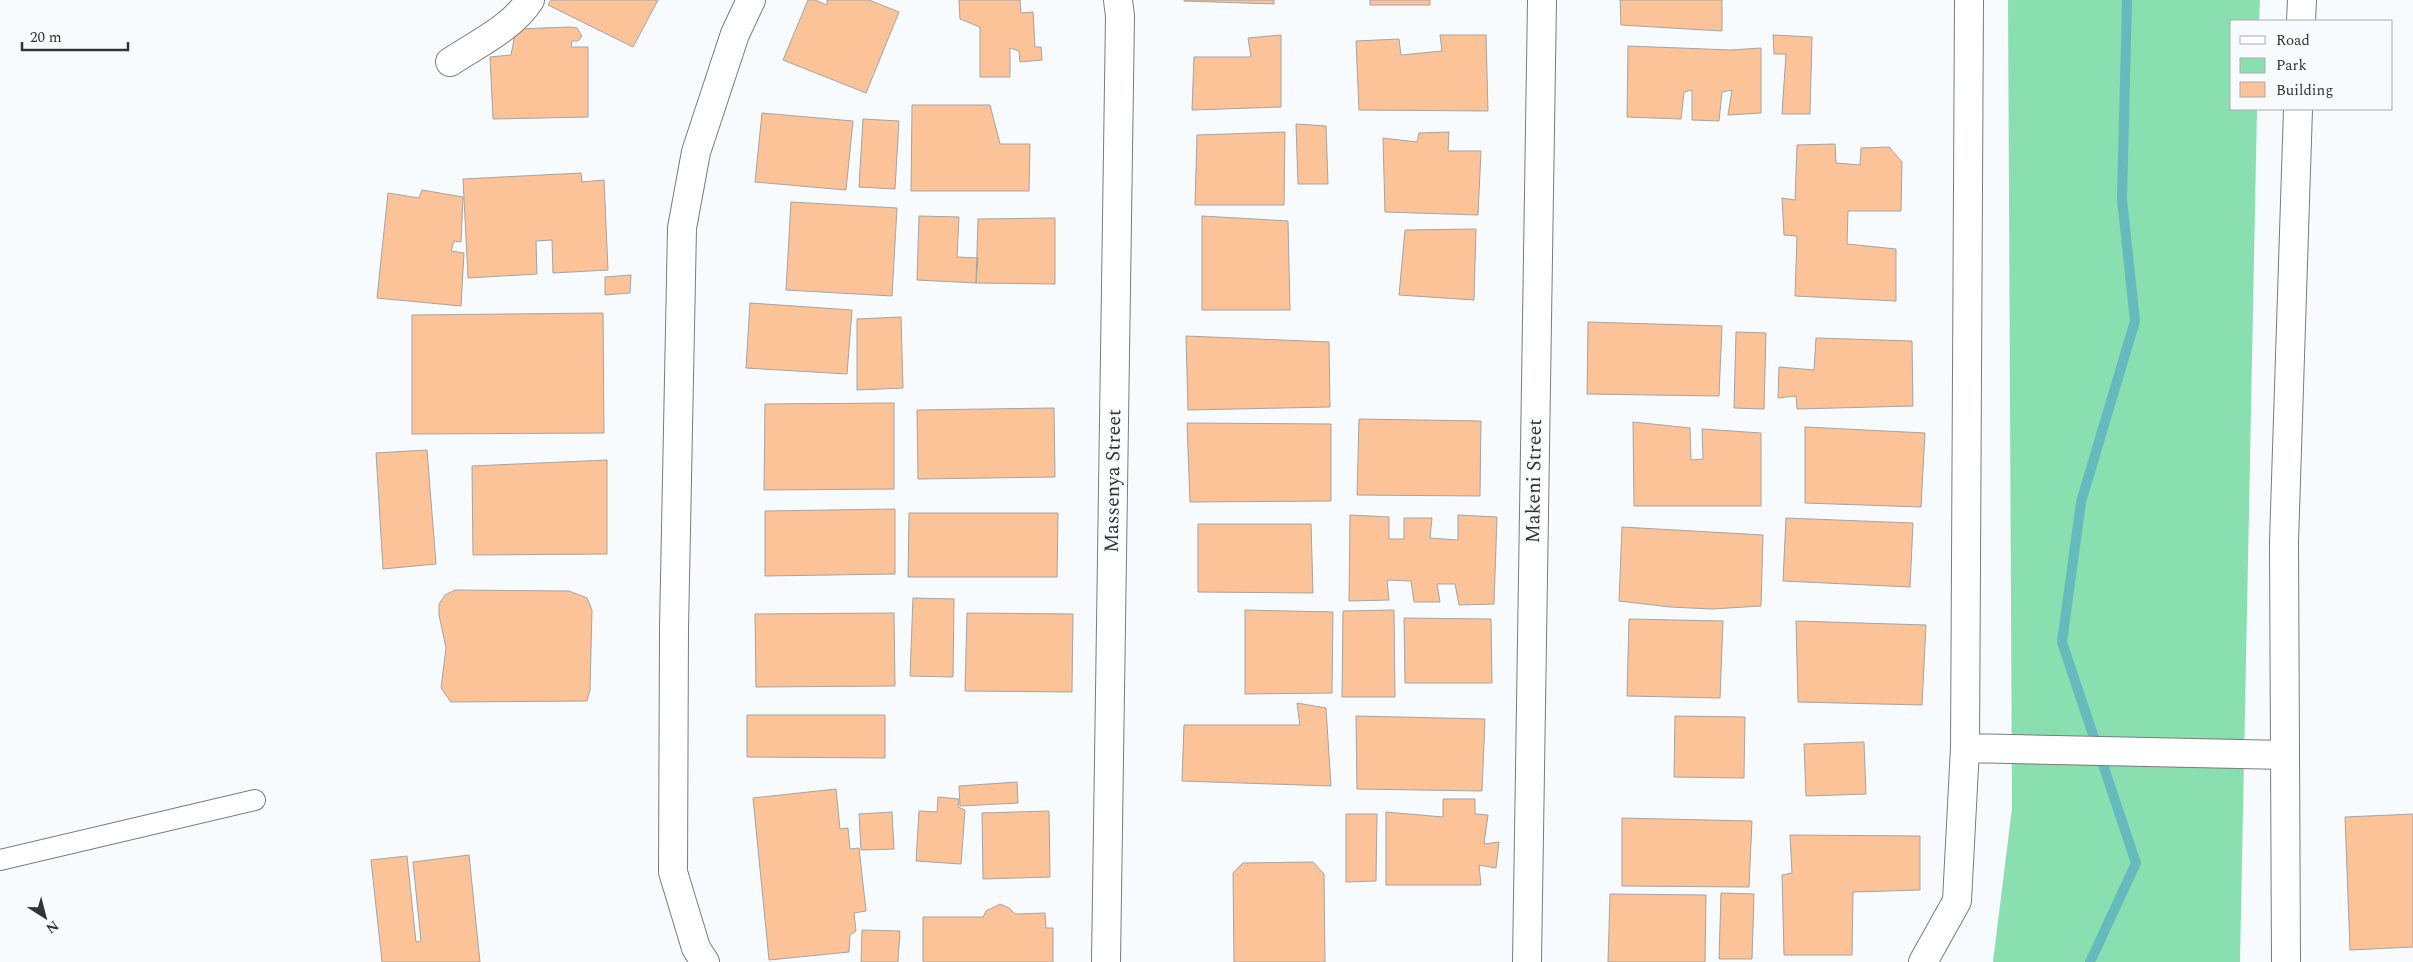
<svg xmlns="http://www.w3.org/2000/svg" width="2413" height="962" font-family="Spectral,serif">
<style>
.green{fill:#8adfb0}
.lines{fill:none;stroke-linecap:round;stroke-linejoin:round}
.stream{stroke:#66babe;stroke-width:10}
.building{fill:#fcc298;stroke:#a6a3a1}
.service-casing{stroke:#797b7d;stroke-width:22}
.minor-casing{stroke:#797b7d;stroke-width:30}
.service{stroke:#fff;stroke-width:20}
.minor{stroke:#fff;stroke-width:28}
.labels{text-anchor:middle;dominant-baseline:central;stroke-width:4.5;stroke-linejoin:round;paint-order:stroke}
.street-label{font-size:20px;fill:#323334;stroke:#f8fbfd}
</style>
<rect width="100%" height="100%" fill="#f8fbfd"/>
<path class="green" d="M2008,0h252l-1,21h-27v88h25l-17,853h-247l19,-154z"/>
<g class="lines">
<path class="stream" d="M2090,962l46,-99 -74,-221 19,-140 54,-181 -13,-122 5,-199"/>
</g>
<path class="building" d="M551,0h107l-25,47 -85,-42z
M808,0h7l12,5v-5h42l30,12 -33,81 -83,-33z
M959,0h61l1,13 12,-1 2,35h6l1,13 -22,2 -1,-11 -9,-3v29h-30v-50l-20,-8z
M1184,0h90v4l-90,-3z
M1370,0h60v5h-60z
M1620,0h102v31l-101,-6z
M570,27l7,1 5,8 -4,5h-6l-1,6h17v70l-95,2 -3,-62 21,-2 5,-26z
M1281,35v72l-89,3 2,-53h57l-3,-19z
M1440,35h46l2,76 -129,-1 -3,-69 43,-2 2,16 41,-4z
M1773,35l39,2 -2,77h-28l4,-60h-12z
M1628,46l103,4 30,-2v65l-33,2 4,-25 -10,2 -3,29 -27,-1v-30l-8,2 -3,27 -54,-2z
M912,105h78l10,39h30l-1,47h-118z
M762,113l91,8 -7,69 -91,-8z
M863,119l36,2 -4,68 -36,-2z
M1296,124l30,2 2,58h-30z
M1285,132l-1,73h-89l2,-70z
M1449,132l-1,19h33l-3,64 -93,-3 -2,-74 34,4 2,-9z
M1835,144l1,19 24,2 1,-17 28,-1 13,15 -1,49h-53l-1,33 49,5v52l-101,-5 2,-60 -13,-1 -2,-37 13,2 2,-55z
M581,173l1,9 22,-2 4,90 -55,3 -1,-33 -16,1 1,33 -69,4 -5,-99z
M422,190l41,7 -2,45 -7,-1 -3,10 13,2 -3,53 -84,-8 11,-105 31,5z
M791,202l106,6 -5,88 -106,-6z
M919,216l40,1 -2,40 21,1 -2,25 -59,-3z
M1202,216l86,5 2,89h-88z
M1055,218v66l-79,-1 2,-64z
M1476,229l-2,71 -75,-5 6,-65z
M631,275l-1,18 -25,2v-18z
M750,303l102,7 -5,64 -101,-6z
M603,313l1,120 -192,1v-119z
M901,317l2,71 -46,2v-71z
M1588,322l134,4 -3,70 -132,-2z
M1736,332l30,1 -2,76 -30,-1z
M1186,336l143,6 1,65 -142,3z
M1816,338l96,3 1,65 -116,3 -1,-13 -18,2 1,-31 35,3z
M894,403v86l-130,1 1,-86z
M1054,408l1,69 -137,2 -1,-69z
M1359,419l122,2 -1,75 -123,-1z
M1633,422l57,6 1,32 12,-1 -1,-30 59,4v73h-127z
M1187,423l144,1v77l-141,1z
M1805,427l120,6 -4,74 -116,-4z
M427,450l9,114 -53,5 -7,-116z
M607,460v94l-134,1 -1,-89z
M895,509v65l-130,2v-65z
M909,513h149l-1,64h-149z
M1350,515l39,2v22h15v-21h28l-2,20 28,2v-25l39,2 -3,87 -35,1 -4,-21h-18l3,18h-26l-3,-21 -24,-1 2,20 -40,1z
M1786,518l127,5 -3,64 -127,-6z
M1198,524h113l2,69 -115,-1z
M1622,527l141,8 -2,71 -49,3 -42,-2 -51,-6z
M455,590l114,1 18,7 5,12 -2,80 -3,11 -136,1 -10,-14 5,-40 -7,-33v-11l6,-9z
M913,598l41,1 -1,78 -43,-1z
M1245,610l88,2 -1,81 -87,1z
M1394,610l1,87h-53l1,-86z
M894,613l1,73 -139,1 -1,-73z
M967,613l106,1 -1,78 -107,-1z
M1404,618l87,1 1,64h-87z
M1629,619l94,2 -3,77 -93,-2z
M1796,621l130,4 -4,80 -124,-3z
M1297,703l29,5 5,78 -149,-5 2,-56h116z
M747,715h138v43l-138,-1z
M1356,716l129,3 -3,72 -125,-2z
M1675,716l70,1 -1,61 -70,-1z
M1864,742l2,52 -60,2 -2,-52z
M1017,782l1,21 -58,3 -1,-20z
M836,789l4,40 8,-1 2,21 9,-1 7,63 -12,2 2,18 -6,4 -1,17 -80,8 -16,-162z
M938,797l21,2 -1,8 7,3 -4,54 -45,-3 3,-50 18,1z
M1443,799h32v15l13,1 -4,29 15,-2 -3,26 -17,-3 2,20h-95v-73l57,5z
M1049,811l1,66 -67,2 -1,-66z
M892,812l2,37 -33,1 -2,-36z
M1346,814h31l-1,67 -30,1z
M2413,814v133l-63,3 -5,-133z
M1622,818l130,3 -3,66 -127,-1z
M1790,835l130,1v54l-67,2 -1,63h-68l-2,-80 10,-2z
M469,855l11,107h-98l-11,-102 36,-4 9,86 5,-1 -8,-79z
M1313,862l11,12 1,88h-91l-1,-89 10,-10z
M1721,893l33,1 -2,65h-33z
M1610,894l96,1 -1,67h-97z
M1000,904l9,4 6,6 30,-1 1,15h7v34h-130v-45h60l3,-6z
M862,930l38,1 -2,31h-37z"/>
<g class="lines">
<g class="service-casing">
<path id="service" d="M0,860l255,-60"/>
</g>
<g class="minor-casing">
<path id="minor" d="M2301,21l1,-21
M450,62c27,-18 62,-34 80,-62
M1965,748l320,7
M705,962l-9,-14 -23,-76 1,-243 8,-401 14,-76 39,-118 16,-34
M1106,962l14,-946 -2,-16
M1527,962l15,-962
M1923,962l34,-61 8,-153 4,-748
M2286,962l-2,-420 14,-433"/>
</g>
<use href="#service" class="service"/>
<use href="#minor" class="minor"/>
</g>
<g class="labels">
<g class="street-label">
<text transform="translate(1113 481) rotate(-89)">Massenya Street</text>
<text transform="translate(1534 481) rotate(-89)">Makeni Street</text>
</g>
</g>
<rect x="2230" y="20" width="162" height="90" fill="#f8fbfd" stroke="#a9abad"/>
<rect x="2240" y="36" width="25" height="8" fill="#ffffff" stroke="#a9abad"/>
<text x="2276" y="45" font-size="15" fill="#323334">Road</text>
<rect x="2240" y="58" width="25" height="15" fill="#8adfb0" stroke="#a9abad"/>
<text x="2276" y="70" font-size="15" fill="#323334">Park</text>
<rect x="2240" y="82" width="25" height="15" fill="#fcc298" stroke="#a9abad"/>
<text x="2276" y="95" font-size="15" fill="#323334">Building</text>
<g transform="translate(45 917) rotate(144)" stroke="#f8fbfd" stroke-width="4" paint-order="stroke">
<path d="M0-4L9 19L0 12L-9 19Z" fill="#323334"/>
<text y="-8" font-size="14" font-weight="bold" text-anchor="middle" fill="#323334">N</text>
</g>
<path d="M22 42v8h106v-8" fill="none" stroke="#323334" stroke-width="2.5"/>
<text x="30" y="42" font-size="15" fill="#323334" stroke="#f8fbfd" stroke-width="4" paint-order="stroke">20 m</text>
</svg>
